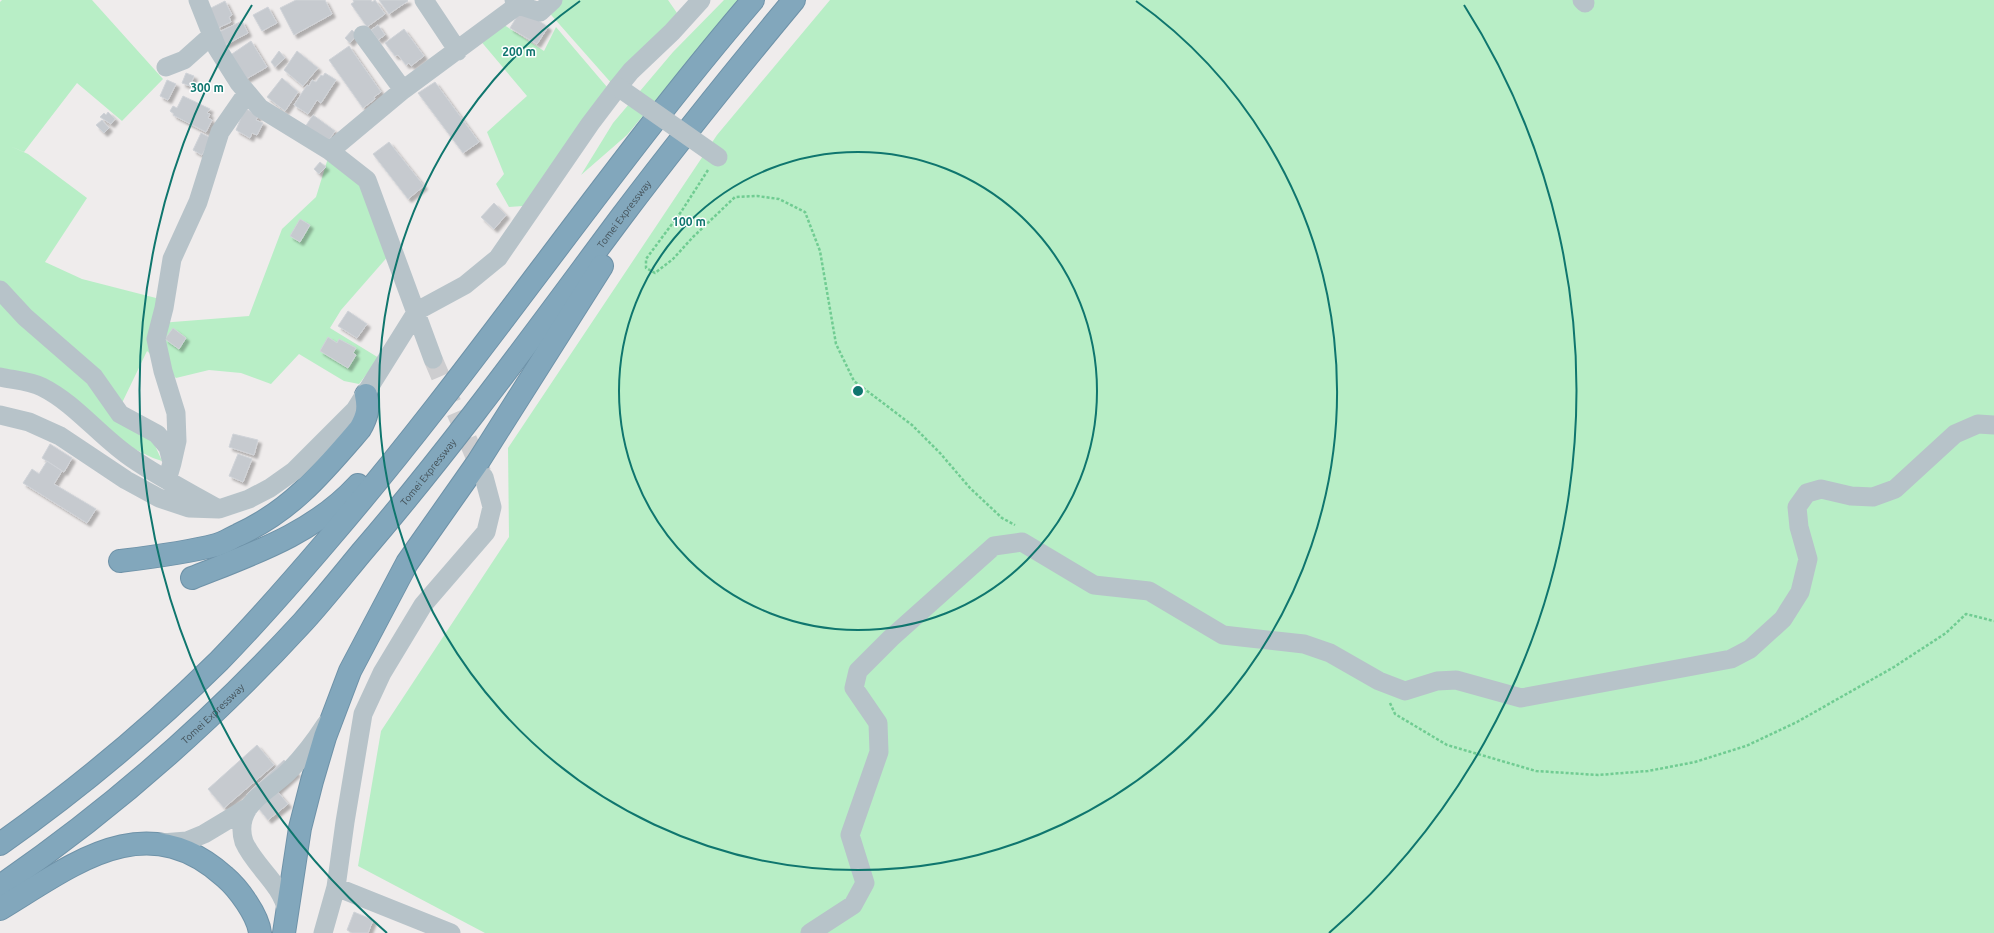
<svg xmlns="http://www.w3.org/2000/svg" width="1994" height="933" font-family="Ubuntu,sans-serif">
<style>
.green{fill:#b8eec6}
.building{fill:#c6cacf;stroke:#d0d3d8;filter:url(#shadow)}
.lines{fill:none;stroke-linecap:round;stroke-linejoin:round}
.minor-tunnel{stroke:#cdcdcf;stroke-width:19;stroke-dasharray:19 10;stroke-linecap:butt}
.highway-casing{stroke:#6e92a8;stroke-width:24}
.path{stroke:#70cc92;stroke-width:2.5;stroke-dasharray:3 2;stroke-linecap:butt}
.minor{stroke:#b7c3c9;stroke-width:19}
.highway{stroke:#82a7bc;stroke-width:22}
.minor-bridge{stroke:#b7c3c9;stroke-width:19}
.ring{fill:none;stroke:#0f766e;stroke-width:2}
.labels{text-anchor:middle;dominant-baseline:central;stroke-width:3;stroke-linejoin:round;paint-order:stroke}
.street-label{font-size:10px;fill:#445259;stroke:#fff}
.centre{fill:#0f766e;stroke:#fff;stroke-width:2}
.ring-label{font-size:12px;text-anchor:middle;font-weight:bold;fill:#0f766e;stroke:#fff;stroke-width:3;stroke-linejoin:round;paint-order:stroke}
</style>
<defs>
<filter id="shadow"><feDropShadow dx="3.5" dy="3.5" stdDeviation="1" flood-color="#0004"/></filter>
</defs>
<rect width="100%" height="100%" fill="#efecec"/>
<path class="green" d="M2,0h90l71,79 -41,42 -45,-38 -53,69 -14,-6 18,8 59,44 -42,64 37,17 74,19 4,25 89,-7 33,-87 34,-32 12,-39 32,21 30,75 -49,56 -11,18 49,30 -20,26 -15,-3 -45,-27 -28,30 -30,-11 -32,-3 -33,8 -29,-27 -26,54 31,34 10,22 -9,-3 -31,-15 -122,-70v-371z
M556,0h112l9,13 -64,72 -68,-77z
M724,0h14l-111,135 -46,40 32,-52 60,-71z
M830,0h1164v933h-1509l-127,-67 23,-135 128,-194 -1,-89 209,-313z
M501,23l43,28 12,-24 51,60 -84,119 -14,1 -13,-23 8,-10 -17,-42 40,-36 -48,-57z"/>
<path class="building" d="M296,0h29l7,14 -38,21 -14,-27z
M353,0h18l1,2 3,-2 10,14 -18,13 -16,-23 3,-2z
M379,0h28l1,1 -19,13z
M225,1l7,14 -3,2 2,5 -13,6 -9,-19z
M268,7l9,16 -15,8 -9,-16z
M527,13l21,14 -11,17 -27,-16 8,-13z
M242,21l6,12 -23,12 -6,-13z
M378,25l7,10 -7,5 -7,-10z
M404,29l20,27 -13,10 -2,-3 -3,2 -8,-10 -3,1 -10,-13z
M352,30l5,5 -7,8 -5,-5z
M251,41l16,26 -21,12 -17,-23z
M349,46l32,46 -7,5 1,2 -12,9 -34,-48z
M279,51l6,7 -10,9 -4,-5z
M297,51l21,17 -15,18 -19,-16z
M186,73l8,3 -4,10 -8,-3z
M325,73l11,7 -15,23 -4,-3 -9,14 -14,-9 13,-20 2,1 3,-6 4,2 5,-7 2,1z
M282,78l16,14 -13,19 -18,-14z
M167,80l9,4 -8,16 -8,-4z
M435,82l44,60 -16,11 -45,-60z
M183,96l27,13 -3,4 3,1 -2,4 4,2 -6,12 -33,-17 1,-1 -4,-3 3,-5 4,2z
M245,108l13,8 -2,4 7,3 -6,12 -5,-2 -2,5 -14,-8z
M108,112l7,7 -4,5 -11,-7 4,-4 2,2z
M313,115l22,16 -8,12 -22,-16z
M102,120l7,8 -5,5 -8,-8z
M201,133l10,5 -9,17 -9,-5z
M389,142l35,44 -16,13 -35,-45z
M320,162l6,5 -7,7 -5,-5z
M494,203l12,12 -12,14 -13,-12z
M300,219l10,6 -10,17 -10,-6z
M348,311l19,13 -10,14 -19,-12z
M173,328l13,10 -7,11 -14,-10z
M328,337l9,6 2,-4 17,9 -3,5 3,2 -8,13 -28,-17z
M233,434l25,6 -4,15 -25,-8z
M50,444l22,14 -8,14 -22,-14z
M238,454l14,5 -9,23 -14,-6z
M47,461l15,10 -8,13 42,25 -9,14 -64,-40 9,-14 7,5z
M257,745l17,20 -50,43 -16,-19z
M284,760l13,13 -20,18 11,13 -20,16 -21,-26z
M354,912l19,8 -5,13h-16l-5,-3z"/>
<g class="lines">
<path class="minor-tunnel" d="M433,359l49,114"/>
<g class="highway-casing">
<g id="highway">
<path d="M120,561c32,-4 65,-8 96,-16 8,-2 15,-7 22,-10 54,-25 84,-62 122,-106 7,-12 9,-20 6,-34"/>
<path d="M192,578c60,-24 121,-44 166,-93"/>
<path d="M0,844c78,-55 151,-116 219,-183 37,-38 72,-78 107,-119 150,-174 277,-367 427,-542"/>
<path id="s1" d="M0,886c111,-76 212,-165 303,-264 20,-22 39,-46 58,-69 93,-108 176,-223 261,-337 55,-73 113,-145 172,-216"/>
<path d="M0,909c73,-44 145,-104 225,-32 13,11 33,38 35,56"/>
<path d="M284,933l16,-105 12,-47 13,-44 25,-66 57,-108 71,-101 124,-196"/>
</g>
</g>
<path class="path" d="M708,170l-27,42 -35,47v9l9,5 18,-14 20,-22 42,-40 22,-1 22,3 26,13 15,39 16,93 18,37 58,44 28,28 30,35 32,30 13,7
M1390,703l5,11 52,31 89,26 62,4 50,-4 47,-9 51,-16 51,-24 97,-55 52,-34 20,-19 28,7"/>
<path class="minor" d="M198,0l19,48 22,35 21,25 70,43 37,29 66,179
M424,0l34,51
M514,0l4,5 22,7 13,-12
M1582,0l3,3
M363,35l40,55
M166,67l18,-7 28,-25
M330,151l73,-61 115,-85
M0,290l25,27 69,60 26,37 37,20 11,13 4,16 -5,17
M0,377c13,3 30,4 42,10 32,16 55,46 84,67 27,20 59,36 89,53
M0,415l29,7 31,14 66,44 33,18 30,10 30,1 30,-10 21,-11 24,-17 61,-61 62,-99 48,-26 33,-27 92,-134 28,-37 13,-16 41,-39 29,-32
M172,463l5,-22 -1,-28 -13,-42 -7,-32 8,-31 8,-49 26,-57 22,-70 27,-39
M162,843l25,-2 17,-7 45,-27
M336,887l115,46
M287,911c-6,-28 -32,-44 -43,-69 -4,-12 -2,-25 5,-35 10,-14 27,-23 39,-35 14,-14 27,-31 38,-48
M323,933l13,-46 9,-65 18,-108 19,-41 41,-68 63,-73 6,-25 -8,-30
M810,933l43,-28 12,-22 -15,-48 29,-83 -1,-29 -24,-35 4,-17 33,-33 103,-92 28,-4 72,43 55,6 74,44 81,9 26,9 49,28 26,10 32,-10 19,-1 65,18 210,-39 19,-10 33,-30 17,-27 8,-33 -9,-32 -2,-20 10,-14 14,-4 30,7 22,1 22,-8 60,-55 23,-10 16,1"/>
<use href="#highway" class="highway"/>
<path class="minor-bridge" d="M618,87l100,70"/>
</g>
<g class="ring">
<circle cx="858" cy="391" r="239"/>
<path d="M1136 1A479 479 0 1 1 580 1"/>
<path d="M387 933A718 718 0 0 1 252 5M1464 5A718 718 0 0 1 1329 933"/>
</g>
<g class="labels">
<g class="street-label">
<text stroke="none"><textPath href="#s1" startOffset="922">Tomei Expressway</textPath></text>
<text stroke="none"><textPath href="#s1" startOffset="598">Tomei Expressway</textPath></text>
<text stroke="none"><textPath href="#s1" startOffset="274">Tomei Expressway</textPath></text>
</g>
</g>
<circle cx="858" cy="391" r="6" class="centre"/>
<g class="ring-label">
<text x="519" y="56">200 m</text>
<text x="207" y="92">300 m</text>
<text x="689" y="226">100 m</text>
</g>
</svg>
